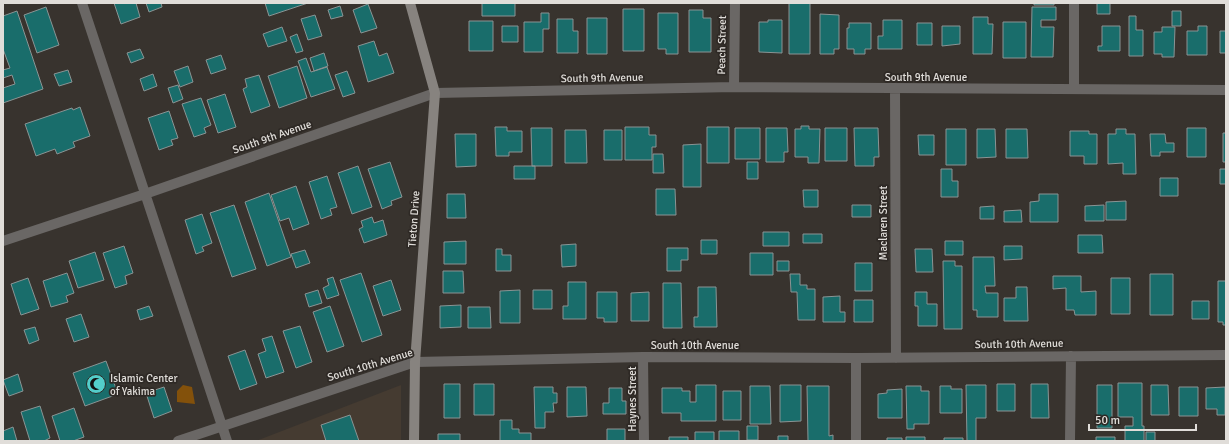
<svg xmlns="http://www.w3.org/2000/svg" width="1229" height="444" font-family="Signika,sans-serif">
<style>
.built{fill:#453b31}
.forest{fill:#83510b}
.building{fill:#196d6b;stroke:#8a9494}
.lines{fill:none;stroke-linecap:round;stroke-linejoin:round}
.street{stroke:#6a6765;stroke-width:10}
.secondary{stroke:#87837f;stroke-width:10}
.labels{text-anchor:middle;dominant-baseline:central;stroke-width:3.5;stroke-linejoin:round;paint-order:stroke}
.street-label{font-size:11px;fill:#e0ddd9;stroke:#2e2925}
.poi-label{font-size:11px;fill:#e0ddd9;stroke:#2e2925;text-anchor:start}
</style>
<rect width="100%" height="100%" fill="#38332e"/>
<path class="built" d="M401,385v56h-145z"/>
<path class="forest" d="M183,385l9,2 3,17 -18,-2v-11z"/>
<path class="building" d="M114,3h22l4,14 -19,7z
M146,3h15l1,4 -13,5z
M265,3h43l-39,13z
M482,3h33v13h-33z
M789,3h21v51h-21z
M1034,3h20v2h-20z
M1097,3h13v11h-13z
M368,4l9,24 -16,5 -8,-23z
M340,6l3,10 -12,3 -3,-9z
M46,7l13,38 -22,8 -13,-38z
M1032,7h24v13h-15v7h13l-1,30h-22z
M623,9h21v42h-21z
M689,10h14v8h8v34h-22z
M17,11l26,78 -40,14v-15l12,-4 -3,-9 -9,3v-8l7,-2 -7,-19v-33z
M1172,11h9v15h-9z
M541,13h8v16h-6v23h-19v-30h17z
M658,13h20v41h-12v-5h-8z
M820,14l19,1v34h-5v5h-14z
M315,15l7,21 -14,4 -7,-21z
M1129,16h7v14h7v26h-14z
M973,17h15v7h5l-1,30h-19z
M587,18h20v36h-20z
M557,19h16v12h5v22h-21z
M768,20h14v33l-23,-1v-30h9z
M883,20h19v29h-24v-13h5z
M469,21h24v30h-24z
M1003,22h23v36h-23z
M849,23h22v26h-6v5h-11v-5h-7v-21h2z
M917,23h15v22h-15z
M502,26h16v16h-16z
M942,26h18v18l-18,2z
M1102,26h18v25h-22v-5h4z
M1198,26h9v29h-20v-24h11z
M282,27l5,14 -19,6 -5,-13z
M1162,27h13l-1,30h-12v-3h-8v-22h8z
M1220,31h6v22h-6z
M297,34l6,17 -7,2 -6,-16z
M374,41l5,15 8,-3 7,20 -26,9 -10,-36z
M140,49l4,9 -13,5 -4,-10z
M324,53l4,13 -14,5 -4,-13z
M221,55l5,14 -15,5 -5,-14z
M306,58l5,14 16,-5 8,22 -24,8 -13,-36z
M188,66l5,16 -13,5 -6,-16z
M297,66l10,32 -28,10 -11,-32z
M68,70l4,12 -13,4 -5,-12z
M347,71l8,22 -12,4 -8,-22z
M153,74l4,12 -13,5 -4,-12z
M259,75l11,31 -19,7 -8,-24 4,-2 -2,-8z
M178,85l5,14 -10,4 -5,-15z
M225,94l11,33 -18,6 -11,-33z
M201,98l10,27 -7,3 2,5 -12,4 -12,-33z
M80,107l10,29 -17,6 2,5 -18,7 -2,-5 -19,7 -11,-32 47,-16 1,2z
M169,111l9,27 -7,2 2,5 -14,5 -11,-32z
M801,126h8v3h11l-1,34h-11v-6h-13v-28h6z
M495,127h12v4h15v21h-13v4h-13z
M625,127h24v8h7v12h-4v13h-27z
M707,127h22v36h-22z
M531,128h21v38h-20z
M735,128h25v31h-25z
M766,128h21l1,24h-4v10h-18z
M825,128h22v33h-22z
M854,128h24l1,29h-5v9h-19z
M1187,128h19v29h-19z
M946,129h20v36h-20z
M977,129h18l1,28 -19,1z
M1006,129h21l1,29h-22z
M1116,129h10v5h9l1,40h-13v-11l-15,1v-30h8z
M565,130h21l1,33h-22z
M604,130h18v30h-18z
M1070,131h19v3h8v30h-13v-8h-14z
M1223,133h3v29h-3z
M455,134h21v32l-20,1z
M1150,134h15l1,9h8v9h-14v4h-9z
M918,135h16v20h-15z
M701,144v43h-18v-42z
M653,154h10l1,19h-11z
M390,162l12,35 -11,4 1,4 -10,4 -14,-40z
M747,162h11v17h-11z
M358,166l14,41 -20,7 -14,-41z
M514,166h21v13h-21z
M941,169h11v12h6v16h-17z
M1220,169h6v15h-6z
M327,176l10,31 -7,2 2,6 -11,4 -12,-37z
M1160,178h18v18h-18z
M296,186l13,38 -16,6 -4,-12 -9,3 -9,-26z
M656,189h19l1,26h-20z
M803,190h15v17h-14z
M269,193l22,64 -24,9 -22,-64z
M447,194h18l1,24h-19z
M1039,194h19v28h-28v-20l9,-1z
M1126,201v19h-20v-18z
M234,205l22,64 -24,8 -22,-64z
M852,205h19v12h-19z
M1104,205v16h-19v-15z
M994,206v13h-14v-12z
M1021,210l1,12h-18v-11z
M202,214l10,29 -10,4 2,4 -8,3 -11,-34z
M372,217l2,6 9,-3 4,15 -23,8 -5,-14 4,-2 -2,-6z
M763,232h26v14h-26z
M803,234h19v9h-19z
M1078,235h24l1,18h-25z
M701,240h16v14h-16z
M466,241v23h-22v-22z
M945,241h18v14h-18z
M576,244v22l-14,1 -1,-22z
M124,246l9,27 -8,3 2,8 -12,4 -12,-35z
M1004,246h18v13l-18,1z
M667,248h21v12h-7v11h-14z
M496,249h6v6h9v16h-15z
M915,249h17l1,23h-17z
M305,250l5,13 -14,5 -5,-14z
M95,252l9,28 -26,8 -9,-27z
M750,253h23v22h-23z
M973,257h21l1,29h-10l1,7h12v24h-21v-7h-4z
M777,261h12v10h-12z
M943,261h12v5h7v63h-18z
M855,263h17v28h-17z
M443,271h20l1,22h-21z
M67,273l7,20 -8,3 2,6 -17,5 -8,-26z
M361,273l21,62 -20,7 -22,-62z
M790,274h10v11h7v4h8v31h-17l-1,-28h-6z
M1150,274h23v41h-23z
M1053,276h28v16l15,-1v24h-21l-1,-5h-8v-22l-13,1z
M333,277l6,18 -12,4 -4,-11 6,-3 -2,-6z
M28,278l11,31 -18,6 -10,-31z
M1111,278h19v36h-19z
M391,280l10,30 -18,6 -10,-30z
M1218,281h8v44h-3v-3h-5z
M568,282h18v37h-23v-13h5z
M663,283h18l1,45h-19z
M698,287h18l1,40h-23v-10h4z
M1016,287h11l1,34h-24v-23h12z
M318,290l4,13 -13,4 -4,-13z
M520,290v33h-20v-32z
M533,290h19v19h-19z
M597,292h20v30h-13v-4h-7z
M649,292v29h-18v-28z
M915,292h12v12h10v22h-19v-20h-3z
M840,296v16h5v10h-22v-25z
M854,300h19v22h-19z
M1192,301h17v18h-17z
M461,305v22l-21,1v-22z
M149,306l4,10 -13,4 -3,-10z
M330,306l14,40 -17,6 -14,-40z
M468,307h22l1,21h-23z
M81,314l8,23 -15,5 -8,-23z
M300,326l12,36 -16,6 -13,-37z
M35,327l4,13 -10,4 -5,-14z
M272,336l12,36 -18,6 -8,-24 8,-3 -4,-12z
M245,350l12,34 -17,6 -12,-34z
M106,361l12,33 -33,12 -12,-33z
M18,374l5,17 -14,5 -6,-16z
M1118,383h24v43h2v15h-19v-15h8v-9h-15z
M444,384h16v34h-16z
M474,384h20v31h-20z
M997,384h18v27h-18z
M1031,384h17l1,34h-18z
M696,385h20v36h-35v-8h-19v-25h20v3h8v11h6z
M780,385h21v36l-21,1z
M966,385h20v33h-10v23h-9z
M1097,385h15v43h-15z
M1151,385h17l1,30h-18z
M750,386h20l1,38h-21z
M807,386h22v50l4,-1v6h-25z
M906,386h15v5h8v33h-15v5h-7z
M940,386h11v3h11v24h-22z
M164,387l8,24 -18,7 -8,-25z
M534,387h19v6h4v10h-4l1,9h-9v16h-10z
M567,387h19l1,29 -20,1z
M1179,387h19v29h-19z
M1225,387v28h-8v-6h-11v-21z
M609,388h13v13h4v13h-23v-11h6z
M902,389v29h-24v-24l9,-1v-3z
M723,391h18v29h-18z
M40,406l10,32 -6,3h-14l-9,-29z
M74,408l10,29 -11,4h-13l-8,-25z
M350,415l9,26h-33l-5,-16z
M500,420h12v9h7v4h12v8h-31z
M747,426h11v14h-11z
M13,427l4,14h-14v-10z
M607,429h18v12h-18z
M719,431h20v10h-20z
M695,432h19v9h-19z
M1146,432h9v9h-9z
M438,434h22v7h-22z
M778,436h10v5h-10z
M669,437h19v4h-19z
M906,437h19v4h-19z
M1096,437h19v4h-19z
M887,438h15v3h-15z
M944,438h19v3h-19z"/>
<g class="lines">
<path class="street" d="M82,3l145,438
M1074,3v86
M734,87l1,-84
M895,89l1,269
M3,241l142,-47 290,-101 299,-6 492,3
M643,357l1,84
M856,358v83
M178,441l237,-79 228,-5 213,1 370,-3
M1070,441l1,-85"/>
<path class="secondary" d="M410,3l25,90 -20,269 -1,79"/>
</g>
<defs>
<g id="mosque-disc" transform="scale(1)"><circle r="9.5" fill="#53cdca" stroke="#2e2925"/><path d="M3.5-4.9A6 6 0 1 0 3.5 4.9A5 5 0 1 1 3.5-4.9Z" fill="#111"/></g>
</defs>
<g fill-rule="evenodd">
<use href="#mosque-disc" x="96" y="384"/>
</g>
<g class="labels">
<g class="street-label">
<text transform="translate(722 45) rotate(-89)">Peach Street</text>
<text x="926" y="77">South 9th Avenue</text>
<text transform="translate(602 78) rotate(-1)">South 9th Avenue</text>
<text transform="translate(272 137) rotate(-19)">South 9th Avenue</text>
<text transform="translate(414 219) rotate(-86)">Tieton Drive</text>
<text transform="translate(883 223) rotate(-90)">Maclaren Street</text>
<text transform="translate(1019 344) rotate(-1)">South 10th Avenue</text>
<text x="695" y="345">South 10th Avenue</text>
<text transform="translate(370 365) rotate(-17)">South 10th Avenue</text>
<text transform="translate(632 399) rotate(-90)">Haynes Street</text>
</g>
<g class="poi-label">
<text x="110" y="378">Islamic Center<tspan x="110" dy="13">of Yakima</tspan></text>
</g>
</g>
<rect width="1229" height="444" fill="none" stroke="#e0ddd9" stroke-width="8"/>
<path d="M1089 424v6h107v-6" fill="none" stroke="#e0ddd9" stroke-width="2"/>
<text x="1095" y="424" font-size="12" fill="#e0ddd9" stroke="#2e2925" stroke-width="3" paint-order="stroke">50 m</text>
</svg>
